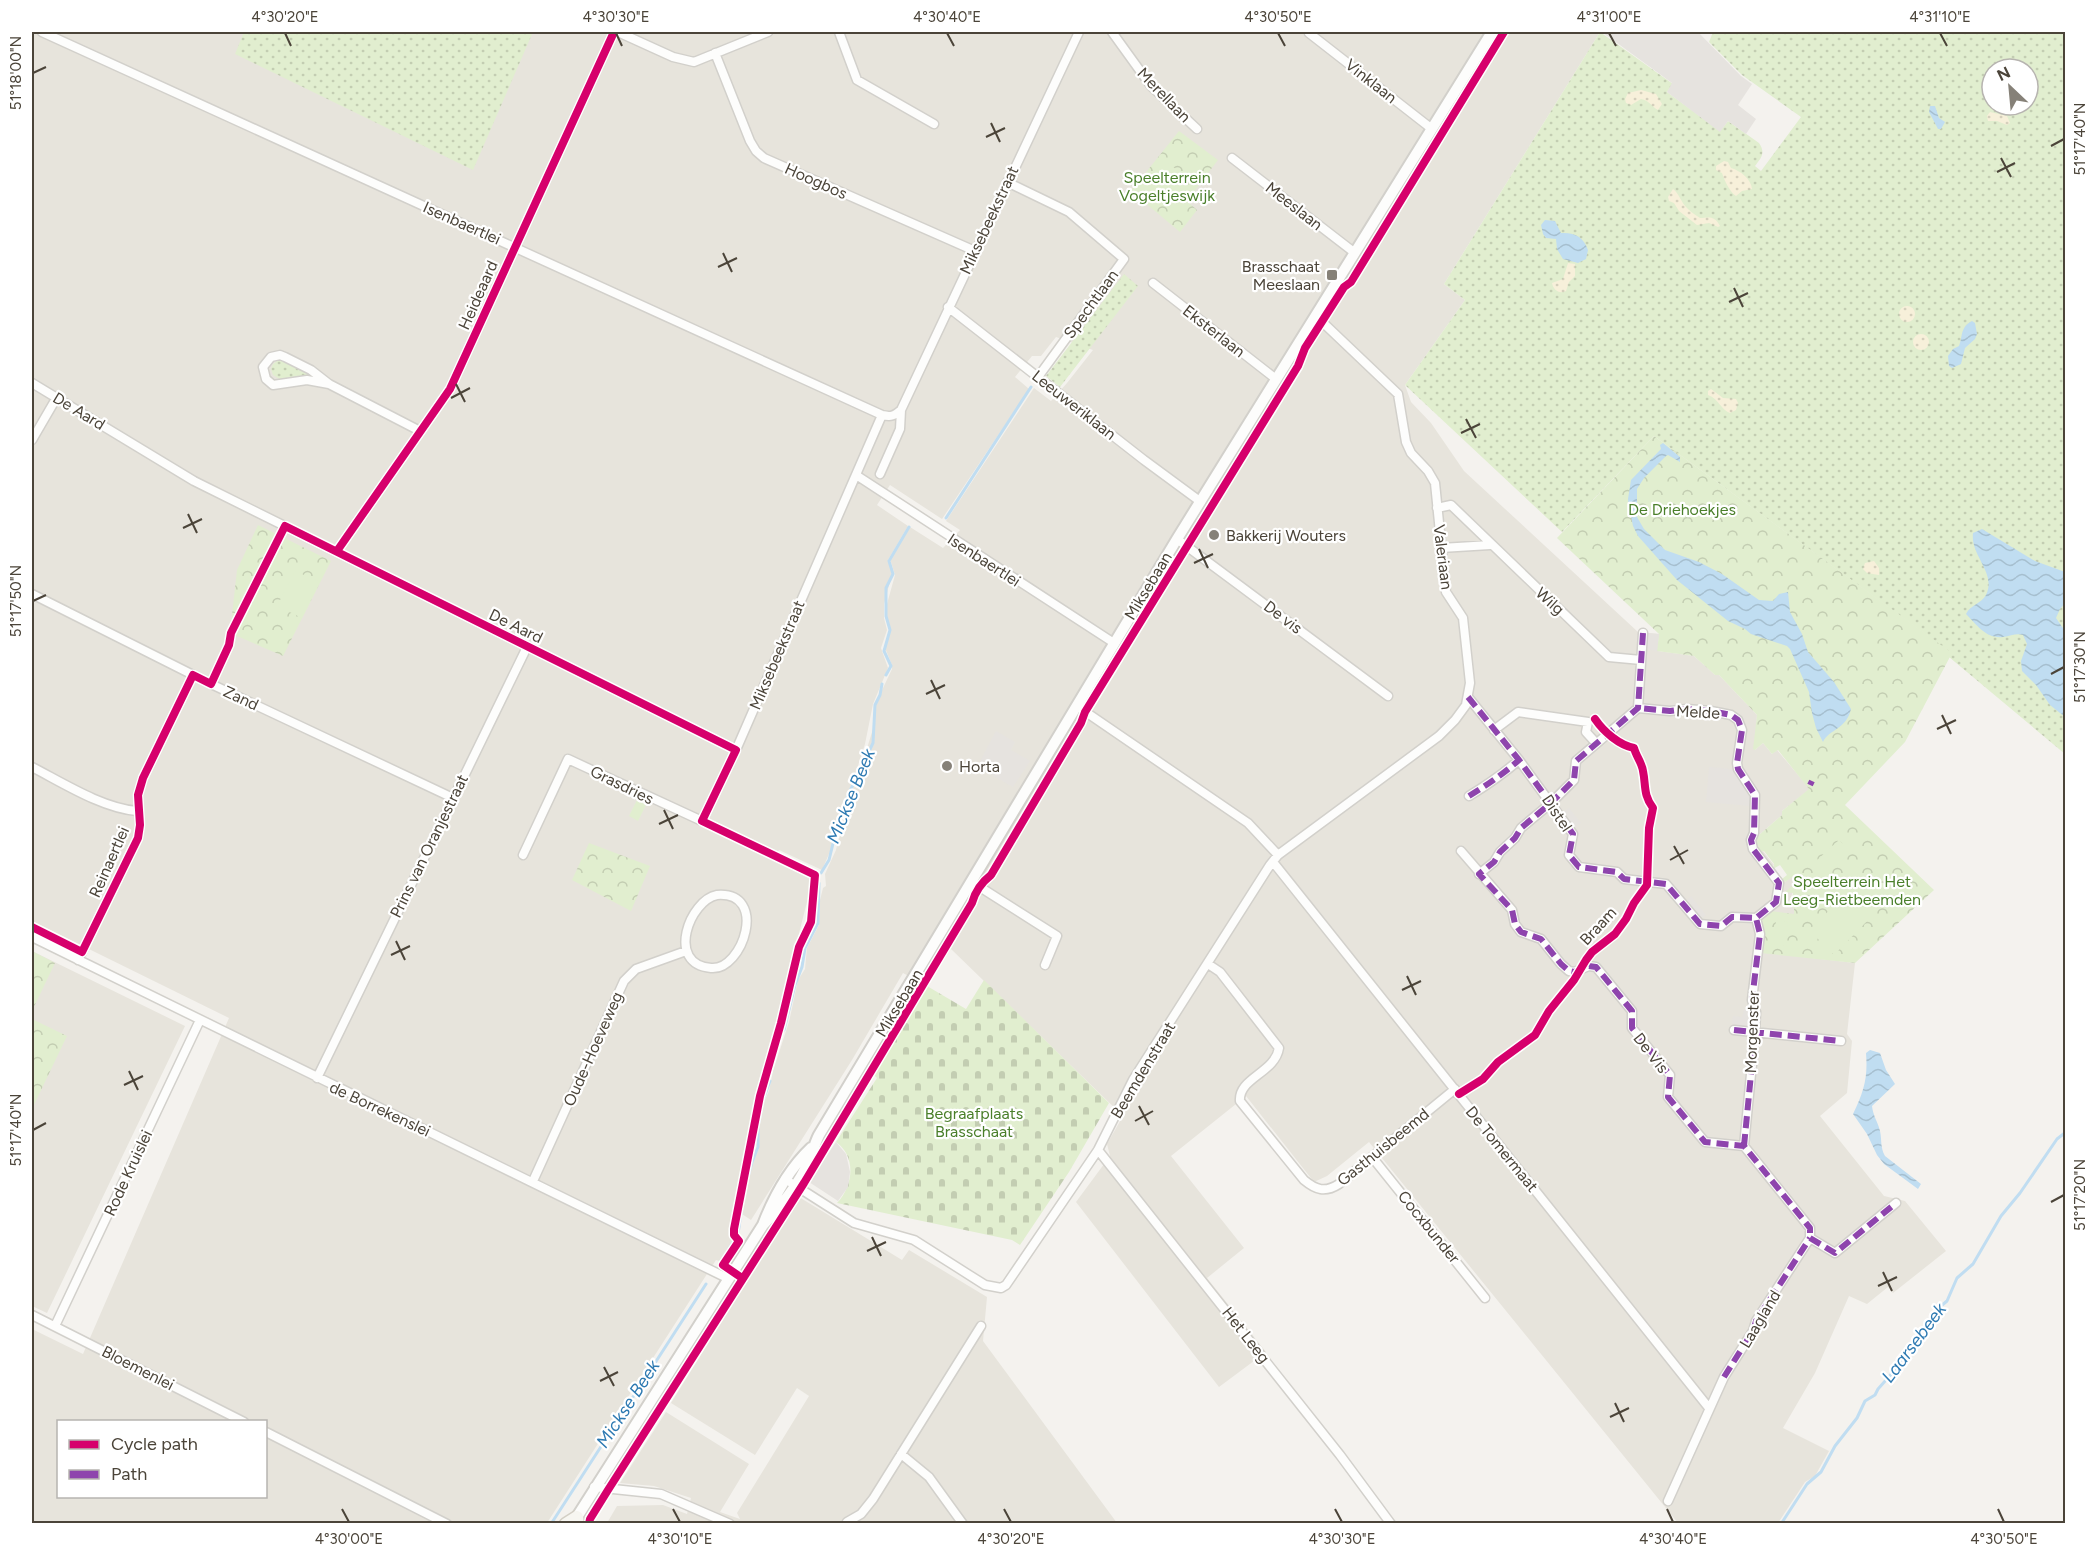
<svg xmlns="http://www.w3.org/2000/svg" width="2097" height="1555" font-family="Figtree,sans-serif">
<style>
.residential{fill:#e7e4dc;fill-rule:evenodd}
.grass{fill:url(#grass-dots);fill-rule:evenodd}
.forest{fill:url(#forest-crowns)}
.sand{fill:url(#sand-dots)}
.cemetery{fill:url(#cemetery-stones)}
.pitch{fill:#e1eecf}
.parking{fill:#e6e3df}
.water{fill:url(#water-waves)}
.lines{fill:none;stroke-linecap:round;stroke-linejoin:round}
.stream{stroke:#c0ddf1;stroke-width:3}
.minor-casing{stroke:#d2d0cb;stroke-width:11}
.tertiary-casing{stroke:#d2d0cb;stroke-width:14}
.secondary-casing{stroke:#d3cfc5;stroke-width:15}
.minor{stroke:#fdfdfc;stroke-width:8}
.tertiary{stroke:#fdfdfc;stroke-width:10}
.secondary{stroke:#f7f6f1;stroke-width:12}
.quiet{stroke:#8e44ad;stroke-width:6;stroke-dasharray:12 6;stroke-linecap:butt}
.cycleway-casing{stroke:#fff;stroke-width:11}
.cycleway{stroke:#d6006c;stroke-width:8}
.ticks{fill:none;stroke:#4b4439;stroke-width:2}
.poi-dot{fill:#868178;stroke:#fff;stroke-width:2}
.labels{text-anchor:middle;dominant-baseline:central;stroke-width:4.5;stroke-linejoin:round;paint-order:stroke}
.street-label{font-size:16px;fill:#4b4439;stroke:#fff}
.park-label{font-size:16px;fill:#4a7f2a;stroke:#fff}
.poi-label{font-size:16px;fill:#4b4439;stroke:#fff;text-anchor:start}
.water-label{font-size:18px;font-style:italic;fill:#2e7ab2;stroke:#fff}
.neatline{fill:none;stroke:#4b4439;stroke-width:2}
.ticks-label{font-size:15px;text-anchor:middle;fill:#4b4439}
</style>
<defs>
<pattern id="grass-dots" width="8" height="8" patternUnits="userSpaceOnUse" patternTransform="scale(1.5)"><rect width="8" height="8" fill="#e1eecf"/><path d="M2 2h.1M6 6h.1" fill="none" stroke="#c3cdb2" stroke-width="1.8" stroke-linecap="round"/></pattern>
<pattern id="forest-crowns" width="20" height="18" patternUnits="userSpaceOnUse" patternTransform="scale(1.5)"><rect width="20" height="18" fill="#e1eecf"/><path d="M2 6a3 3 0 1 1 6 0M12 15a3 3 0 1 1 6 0" fill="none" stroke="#c3cdb2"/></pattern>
<pattern id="sand-dots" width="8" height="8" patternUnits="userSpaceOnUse" patternTransform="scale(1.5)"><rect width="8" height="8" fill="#f7f0da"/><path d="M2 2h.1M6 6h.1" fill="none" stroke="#d5cfbc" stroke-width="1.8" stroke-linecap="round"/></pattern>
<pattern id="cemetery-stones" width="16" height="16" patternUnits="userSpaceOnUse" patternTransform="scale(1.5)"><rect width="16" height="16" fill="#e1eecf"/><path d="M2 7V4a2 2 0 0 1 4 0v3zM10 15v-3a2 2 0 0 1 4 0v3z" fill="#c3cdb2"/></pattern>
<pattern id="water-waves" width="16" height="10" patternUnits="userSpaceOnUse" patternTransform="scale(1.5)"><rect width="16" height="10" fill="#c0ddf1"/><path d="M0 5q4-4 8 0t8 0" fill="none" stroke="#a6bfcf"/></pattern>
</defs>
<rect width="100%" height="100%" fill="#f4f2ee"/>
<path class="residential" d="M32,32h1568l-156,252 21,16 -60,85 6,17 20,21 33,48 174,161 21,2 -1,17 36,5 21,19h4l38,40 -2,35 8,-7 9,11 5,-4 33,39 -28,22v4l-23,20 4,16 11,14 -2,1 3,3 10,13 7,-6 5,6 -9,22 6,4v6l-34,38 95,11 -8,71 5,7 -5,52 -27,23 64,80 21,5 41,50 -53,42 -5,-6 -21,17 -18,-8 -34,77 -32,55 46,23 -14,25 -10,6 -27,41h-100l-309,-381 -42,34 -13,6 -68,-86 -75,60 73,92 -37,30 59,74 -47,35 -143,-185 34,-46 -3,-12 16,-28 -172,-167 -24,37 -24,-13 -51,87 -101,160 -9,-6 11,-54 6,-11 -1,-14 6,-33 5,-11 4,-20 16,-49 9,-42 7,-11 2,-21 12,-23 1,-25 3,-12 3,-2 -1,-12 11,-24 10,-42 22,-63 5,-16 2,-24 17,-36v-4l-7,-17 6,-17 -4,-14v-13l8,-29 -4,-13v-5l19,-30 33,21 17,-18 -14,-9 88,-133 17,13 16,-18 26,-33 -37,-13 -15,19h-9l-17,21 14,12 -87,130 -52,-34 -13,20 31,21 -20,34 4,14 -8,30v14l3,12 -6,18 7,20 -15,36 -8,40 -12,37 -11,25 -10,41 -10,23 -43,-20 -4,8 37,18 -1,10 -47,186 -34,162 6,8 39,-5 24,-40 103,63 7,-10 78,47 -4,44 134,182h-510l10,-17 46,-1 24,9 4,-16 -37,-12 -34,-3 46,-71 83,52 -29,48 20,7 -3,-6 72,-117 -12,-8 -42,67 -84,-52 103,-166 -38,6 -14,19 -6,-2 -169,263h-515v-194l51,25 146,-336 -197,-97zM58,1422h208v74h-208z
M32,951l153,75 -138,287 -15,-7z"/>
<path class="grass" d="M244,32h289l-60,138 -238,-116z
M1600,32l73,52 -6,8 53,39 8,-10 31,22c7,10 2,15 -4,23l6,5 40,-54 -59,-42 -33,-33 4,-10h352v722l-116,-97 2,-4 -297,-217 -92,96 -157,-147 60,-85 -21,-16zM1992,69h36v36h-36z
M1124,274l14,12 -78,101 -14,-11z
M280,359l30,13 2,4 -29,5 -10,-6 -2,-6 2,-5z"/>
<path class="forest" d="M1179,131l39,29 -31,41 10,9 -17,22 -49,-41z
M1654,436l298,217 -47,89 -60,63 89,85 -79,73 -95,-10 1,-36 10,-6 23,3v-6l-9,-4 -1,-3h8l1,-8 -8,-1 12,-10 -5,-5 -7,5 -2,-1 -1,-2 5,-4 -7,-10 -7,4 1,-5 -10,-13 -4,1 -5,-6 1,-11h3l23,-20v-4l27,-22 -31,-39 -6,4 -9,-11 -8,7 -2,-1 4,-34 -38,-40h-4l-21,-19 -37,-5 2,-17 -102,-96z
M258,525l73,36 -48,95 -53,-23 7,-63z
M589,843l61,23 -19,45 -59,-31z
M32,951l23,12 -23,48z
M32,1019l35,17 -35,73z"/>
<path class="sand" d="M1641,90l15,4 6,10 -4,6c-6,-3 -9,-10 -17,-11l-10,6 -5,-2 -1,-4 3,-6z
M1990,112l17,4 3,7 -3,2 -10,-4h-9l-1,-5z
M1724,161l4,1 3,6c10,3 20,11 21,21l-10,2 -6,5c-6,-4 -12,-16 -14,-23l-6,-3v-4z
M1673,189c6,4 8,14 15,20 4,4 8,6 12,9 10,-1 15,-2 20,8l-2,1 -9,-4 -12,2 -18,-14 -5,-8 -5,-2 -1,-4z
M1568,263l7,1v12l-6,6 -3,9c-7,4 -13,-2 -14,-8l11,-4z
M1899 314a8 8 0 1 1 16 0a8 8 0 1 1-16 0Z
M1913 342a8 8 0 1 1 16 0a8 8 0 1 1-16 0Z
M1711,389l12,9 13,1 2,4 -2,7 -6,3c-9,-3 -11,-14 -22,-18v-4z
M1874,561l5,7v7l-12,-2 -4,-4 2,-6z"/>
<path class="cemetery" d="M984,980l125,123 -40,69 -49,73 -8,-5 -175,-37c16,-17 20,-46 -1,-61l41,-64 -3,-3 53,-89 39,23z"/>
<path class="pitch" d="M1167,162l15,12 -20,26 -15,-12z
M295,571l25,11 -18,36 -25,-12z
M637,800l9,5 -8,16 -9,-5z
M1839,840l12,12 -23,21 -12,-12z
M1846,894l24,24 -36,37 -25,-25z
M1776,920l12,2 -2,24 -12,-2z"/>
<path class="parking" d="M1602,32h96l43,44 11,8 -14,21 18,14 -10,15 -18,-13 -8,11 -53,-40 5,-9z
M1647,633l12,1 -2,17 -12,-2z
M996,731l19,11 -4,8 19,11 -17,26 -36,-20z
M1709,767l23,2 19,24 -1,13 -44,-4z
M1569,808l12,15 -6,4 -12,-15z
M1691,896l15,19 -7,5 -14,-18z
M1744,1010h7l-2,16 -17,-2 1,-8 9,1z
M836,1142l10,12 4,18 -2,15 -10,14 -29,-19z"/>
<path class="water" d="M1930,106h5l4,12 6,4 -4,7h-3l-9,-17z
M1545,220l10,1 6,12c13,-1 23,4 27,17l-2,9 -8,4 -15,-4 -6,-10 -1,-10 -10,-1 -3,-4 -2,-9z
M1972,321l3,2 2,11 -2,5 -10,9 -4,16 -9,4 -3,-2 -1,-10 5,-7 6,-3c4,-10 1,-19 13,-25z
M1663,443l17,14v5l-12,-7 -2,1 -22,22 -7,11v28l7,12 21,21 34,12 23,12 37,26 14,1 6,-7 9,-2 2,20 12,22 6,18 26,30 17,27c-5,21 -22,20 -28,33l-7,-14 -4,-15 -3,-21 -19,-43 -3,-3 -36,-12 -6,-5 -17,-8 -51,-41 -39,-44 -5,-10 -4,-19 -1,-8 3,-19 30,-31 -1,-4z
M1982,529l53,32 30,11v31l-5,6 -4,9 9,13v86l-15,-12 -14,-20 -14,-14 -1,-10 6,-17 -4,-9c-7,-2 -12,1 -20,2 -17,2 -26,-12 -37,-23 4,-9 15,-10 20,-19 11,-22 -16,-39 -13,-62z
M1870,1050l10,3 6,17 9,14 -23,22c1,10 6,16 8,25 2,9 0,16 5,25l36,28 -3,5 -34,-25 -7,-9 -10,-21 -14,-20c11,-23 15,-36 13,-61z"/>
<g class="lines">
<path class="stream" d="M946,518l85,-131
M886,675l5,-9 -7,-15 6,-21 -4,-14v-28l7,-14 -4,-13 20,-34
M821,873l8,-13 9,-37 11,-30 24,-50 2,-38 5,-10 2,-11
M784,1030l11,-45 7,-18 3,-19 13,-25 1,-40
M721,1262l17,-28 6,-43 8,-29 6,-15v-21l5,-26 7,-19
M551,1524l155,-240
M1781,1524l26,-40 14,-12 14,-26 22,-28 8,-17 10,-6 3,-6 16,-18 41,-60 12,-10 10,-23 16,-14 28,-48 19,-23 37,-54 9,-7"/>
<g class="minor-casing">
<path id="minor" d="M42,32l840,383c9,2 12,1 19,-5
M618,32l55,25 21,5 74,-30
M839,32l18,48 77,44
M1112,32l39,54 46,43
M1309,33l123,96
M715,53l35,88 6,10 8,7 211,93
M1232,158l123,95
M1007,182l62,30 55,47 -86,118
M1153,283l123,96
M948,307l196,153 57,42
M32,383l162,98 542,269
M329,384l-22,-4 -34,5 -7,-6 -3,-12 8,-10 9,-2 5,2 26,13 18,14 91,47
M32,440l25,-43
M880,474l20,-45 1,-19 178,-378
M856,475l258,168
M1437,508l14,-3 158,152 32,3
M1177,539l211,157
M1441,548l49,-3
M337,551l113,-162 164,-357
M32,594l179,90 242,114
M1468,697l51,63 54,74 -4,21 10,12 38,5 7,7 42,5 34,40 21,2 11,-9 24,1 20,-16 3,-19 -26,-34 -2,-9 3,-7 1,-38 -17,-26 -1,-6 5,-33 -4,-10 -7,-5 -20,-4 -24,-2 -17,2 -32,-3
M1077,706l171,117 30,32
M1494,730l24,-18 70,10 -2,10 10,11
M32,767c31,16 70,41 105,44
M1469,796c18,-11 34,-22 50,-36
M1461,851l51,59 3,14 6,8 20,7 20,25 8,7 5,1 15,-6 7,1 36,44v17l38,47 -2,22 37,45 39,4 66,82v10
M523,855l45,-96 134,62 34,-71 146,-335
M1273,862l436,546
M1479,874l15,-12 6,-10 15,-14 6,-10 30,-25 23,-23 2,-19 62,-53 5,-75
M972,882l85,54 -12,29
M717,895c52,-4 26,76 -6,73 -46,-4 -21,-68 6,-73z
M32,937l697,342
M78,960l60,-122 2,-13 -2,-30 5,-17 50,-103
M1208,964l12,8 59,76c-4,25 -41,30 -39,53l64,79c12,10 21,13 35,4l116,-95
M1734,1030l107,11
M317,1078l210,-431
M1744,1146l11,-113 1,-21 -4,-12 8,-66 -4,-16
M1098,1150l242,305 51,69
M1372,1157l113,141
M785,1179l69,44 60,17 71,45 16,3 5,-3 92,-135 35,-70 137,-215 8,-10 161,-119 16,-16 11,-15 4,-22 -7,-65 -17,-26 -11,-109 -7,-12 -17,-18 -5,-11 -8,-48 -82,-78
M533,1181l91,-200 12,-12 50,-18
M1810,1238l25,15 61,-50
M32,1315l212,107
M55,1326l145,-306
M266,1432l181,92
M901,1454l28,23 34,47
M594,1487l67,7 69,30
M1668,1501l56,-124 29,-46 3,-10 54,-83
M847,1522l14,-8 12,-15 108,-173"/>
</g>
<g class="tertiary-casing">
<path id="tertiary" d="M763,1225c16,-17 30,-33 41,-54 7,-11 9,-24 15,-36l358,-596 315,-507
M577,1517l186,-292c11,-29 25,-55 48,-77"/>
</g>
<g class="secondary-casing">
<path id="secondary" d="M566,1524l11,-7 1,7"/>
</g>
<use href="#minor" class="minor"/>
<use href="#tertiary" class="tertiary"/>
<use href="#secondary" class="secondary"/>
<path class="quiet" d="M1643,633l-5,75 -62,53 -2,19 -23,23 -30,25 -6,10 -15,14 -6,10 -15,12 33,36 3,14 6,8 20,7 20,25 8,7 5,1 15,-6 7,1 36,44v17l38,47 -2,22 37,45 39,4 66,82v10
M1468,697l51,63 54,74 -4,21 10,12 38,5 7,7 42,5 34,40 21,2 11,-9 24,1 20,-16 3,-19 -26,-34 -2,-9 3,-7 1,-38 -17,-26 -1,-6 5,-33 -4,-10 -7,-5 -20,-4 -24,-2 -17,2 -32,-3
M1810,785l2,-4
M1469,796c18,-11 34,-22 50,-36
M1734,1030l107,11
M1744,1146l11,-113 1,-21 -4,-12 8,-66 -4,-16
M1810,1238l25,15 61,-50
M1724,1377l29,-46 3,-10 54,-83"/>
<g class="cycleway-casing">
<path id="cycleway" d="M337,551l113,-162 164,-357
M32,927l50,25 56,-114 2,-13 -2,-30 5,-17 50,-103 18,9 18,-39 2,-12 54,-107 451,224 -34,71 113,54 -4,47 -12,25 -18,76 -21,73 -26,133v6l5,6 -16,24 19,13
M1459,1094l24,-15 15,-17 37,-27 14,-24 25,-31 12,-20 6,-8 23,-18 11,-15 8,-16 13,-18 2,-57 4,-20c-10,-13 -7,-23 -10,-37 -1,-8 -7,-15 -9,-23 -15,-3 -30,-16 -39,-29
M589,1524l1,-5 18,-29 196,-307 168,-280c3,-11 10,-21 19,-28l90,-152 4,-11 213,-346 7,-18 39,-61 7,-5 153,-250"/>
</g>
<use href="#cycleway" class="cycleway"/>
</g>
<path class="ticks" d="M285,33l6,13M616,33l6,13M947,33l7,13M1278,33l7,13M1609,33l7,13M1940,33l7,13M33,73l13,-6M991,123l9,19M986,137l19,-9M2051,146l13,-7M2001,158l10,19M1997,172l18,-9M723,253l9,19M718,267l19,-9M1734,288l9,19M1729,302l19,-9M456,384l9,18M451,398l19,-10M1466,419l10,19M1461,433l19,-9M188,514l9,19M183,528l19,-9M1199,549l9,19M1194,563l19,-9M33,601l13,-6M2051,674l13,-7M931,680l9,19M926,694l19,-9M1942,715l9,19M1937,729l19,-9M664,810l9,19M659,824l19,-9M1674,846l10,18M1670,860l18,-10M396,941l9,19M391,955l19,-9M1407,976l9,19M1402,990l19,-9M129,1071l9,19M124,1085l19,-9M1139,1106l10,19M1135,1121l18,-10M33,1130l13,-7M2051,1202l13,-7M872,1237l9,19M867,1251l19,-9M1883,1272l9,19M1878,1286l19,-9M604,1367l10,19M600,1381l18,-9M1615,1403l9,19M1610,1417l19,-9M342,1509l7,13M673,1509l7,13M1004,1509l7,13M1335,1509l7,13M1667,1509l6,13M1998,1509l6,13"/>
<g class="poi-dot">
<rect x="1326" y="269" width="12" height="12" rx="3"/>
<circle cx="1214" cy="535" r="6"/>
<circle cx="947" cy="766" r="6"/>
</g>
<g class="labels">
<g class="street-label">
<text transform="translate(1371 81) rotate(38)">Vinklaan</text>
<text transform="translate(1164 95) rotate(46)">Merellaan</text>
<text transform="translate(816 181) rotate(24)">Hoogbos</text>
<text transform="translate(1294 206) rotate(38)">Meeslaan</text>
<text transform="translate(989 220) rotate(-65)">Miksebeekstraat</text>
<text transform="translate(462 223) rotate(24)">Isenbaertlei</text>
<text transform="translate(478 295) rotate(-66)">Heideaard</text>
<text transform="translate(1091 304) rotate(-54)">Spechtlaan</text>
<text transform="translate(1214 331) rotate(38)">Eksterlaan</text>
<text transform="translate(1074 405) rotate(38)">Leeuweriklaan</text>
<text transform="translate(79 411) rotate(31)">De Aard</text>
<text transform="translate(1443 557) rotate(83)">Valeriaan</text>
<text transform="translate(984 560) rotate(33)">Isenbaertlei</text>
<text transform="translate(1148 586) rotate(-59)">Miksebaan</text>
<text transform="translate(1550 601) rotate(42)">Wilg</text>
<text transform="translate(1283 617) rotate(37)">De vis</text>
<text transform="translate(516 626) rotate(26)">De Aard</text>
<text transform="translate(777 655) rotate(-67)">Miksebeekstraat</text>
<text transform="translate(241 698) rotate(25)">Zand</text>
<text transform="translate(1698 712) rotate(3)">Melde</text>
<text transform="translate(622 785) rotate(26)">Grasdries</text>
<text transform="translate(1557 813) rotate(56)">Distel</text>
<text transform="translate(429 846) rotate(-64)">Prins van Oranjestraat</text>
<text transform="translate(109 862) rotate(-66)">Reinaertlei</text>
<text transform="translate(1598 926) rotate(-47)">Braam</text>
<text transform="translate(899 1003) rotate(-59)">Miksebaan</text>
<text transform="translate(1752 1032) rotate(-88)">Morgenster</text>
<text transform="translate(593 1049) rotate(-66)">Oude-Hoeveweg</text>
<text transform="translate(1651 1053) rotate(52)">De Vis</text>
<text transform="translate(1143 1070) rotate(-59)">Beemdenstraat</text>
<text transform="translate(380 1109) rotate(25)">de Borrekenslei</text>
<text transform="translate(1383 1147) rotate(-39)">Gasthuisbeemd</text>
<text transform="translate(1502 1149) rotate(51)">De Tomermaat</text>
<text transform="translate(128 1173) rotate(-65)">Rode Kruislei</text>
<text transform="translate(1429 1227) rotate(51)">Cocxbunder</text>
<text transform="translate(1760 1319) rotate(-59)">Laagland</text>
<text transform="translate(1246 1335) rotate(52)">Het Leeg</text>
<text transform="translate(138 1368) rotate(27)">Bloemenlei</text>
</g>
<g class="park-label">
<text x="1167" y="177">Speelterrein<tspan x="1167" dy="18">Vogeltjeswijk</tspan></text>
<text x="1682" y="509">De Driehoekjes</text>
<text x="1852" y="881">Speelterrein Het<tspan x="1852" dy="18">Leeg-Rietbeemden</tspan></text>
<text x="974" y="1113">Begraafplaats<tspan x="974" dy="18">Brasschaat</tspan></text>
</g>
<g class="poi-label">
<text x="1320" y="266" text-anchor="end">Brasschaat<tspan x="1320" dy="18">Meeslaan</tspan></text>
<text x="1226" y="535">Bakkerij Wouters</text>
<text x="959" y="766">Horta</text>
</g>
<g class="water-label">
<text transform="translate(851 796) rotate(-68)">Mickse Beek</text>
<text transform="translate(1914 1343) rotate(-53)">Laarsebeek</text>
<text transform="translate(628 1404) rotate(-57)">Mickse Beek</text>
</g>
</g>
<rect width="2097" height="1555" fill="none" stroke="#ffffff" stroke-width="66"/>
<rect x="57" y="1420" width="210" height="78" fill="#ffffff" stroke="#b7b4b0" stroke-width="1.5"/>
<rect x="69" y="1440" width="30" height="9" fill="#d6006c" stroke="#b7b4b0" stroke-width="1.5"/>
<text x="111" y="1450" font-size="18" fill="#4b4439">Cycle path</text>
<rect x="69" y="1470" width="30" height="9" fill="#8e44ad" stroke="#b7b4b0" stroke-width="1.5"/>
<text x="111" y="1480" font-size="18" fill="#4b4439">Path</text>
<g transform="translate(2010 87) rotate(334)"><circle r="28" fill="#ffffff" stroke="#b7b4b0" stroke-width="1.5"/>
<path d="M0-4.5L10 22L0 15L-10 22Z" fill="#868178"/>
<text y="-9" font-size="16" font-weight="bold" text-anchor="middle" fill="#4b4439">N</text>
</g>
<rect x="33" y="33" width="2031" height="1489" class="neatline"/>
<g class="ticks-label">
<text x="285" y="22">4°30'20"E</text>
<text x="616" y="22">4°30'30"E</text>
<text x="947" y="22">4°30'40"E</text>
<text x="1278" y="22">4°30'50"E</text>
<text x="1609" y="22">4°31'00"E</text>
<text x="1940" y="22">4°31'10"E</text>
<text transform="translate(16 73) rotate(-90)" y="5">51°18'00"N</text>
<text transform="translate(2080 139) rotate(-90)" y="5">51°17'40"N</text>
<text transform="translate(16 601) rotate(-90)" y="5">51°17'50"N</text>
<text transform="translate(2080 667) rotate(-90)" y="5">51°17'30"N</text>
<text transform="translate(16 1130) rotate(-90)" y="5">51°17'40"N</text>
<text transform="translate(2080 1195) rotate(-90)" y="5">51°17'20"N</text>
<text x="349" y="1544">4°30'00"E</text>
<text x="680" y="1544">4°30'10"E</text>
<text x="1011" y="1544">4°30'20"E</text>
<text x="1342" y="1544">4°30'30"E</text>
<text x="1673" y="1544">4°30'40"E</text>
<text x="2004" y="1544">4°30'50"E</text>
</g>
</svg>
